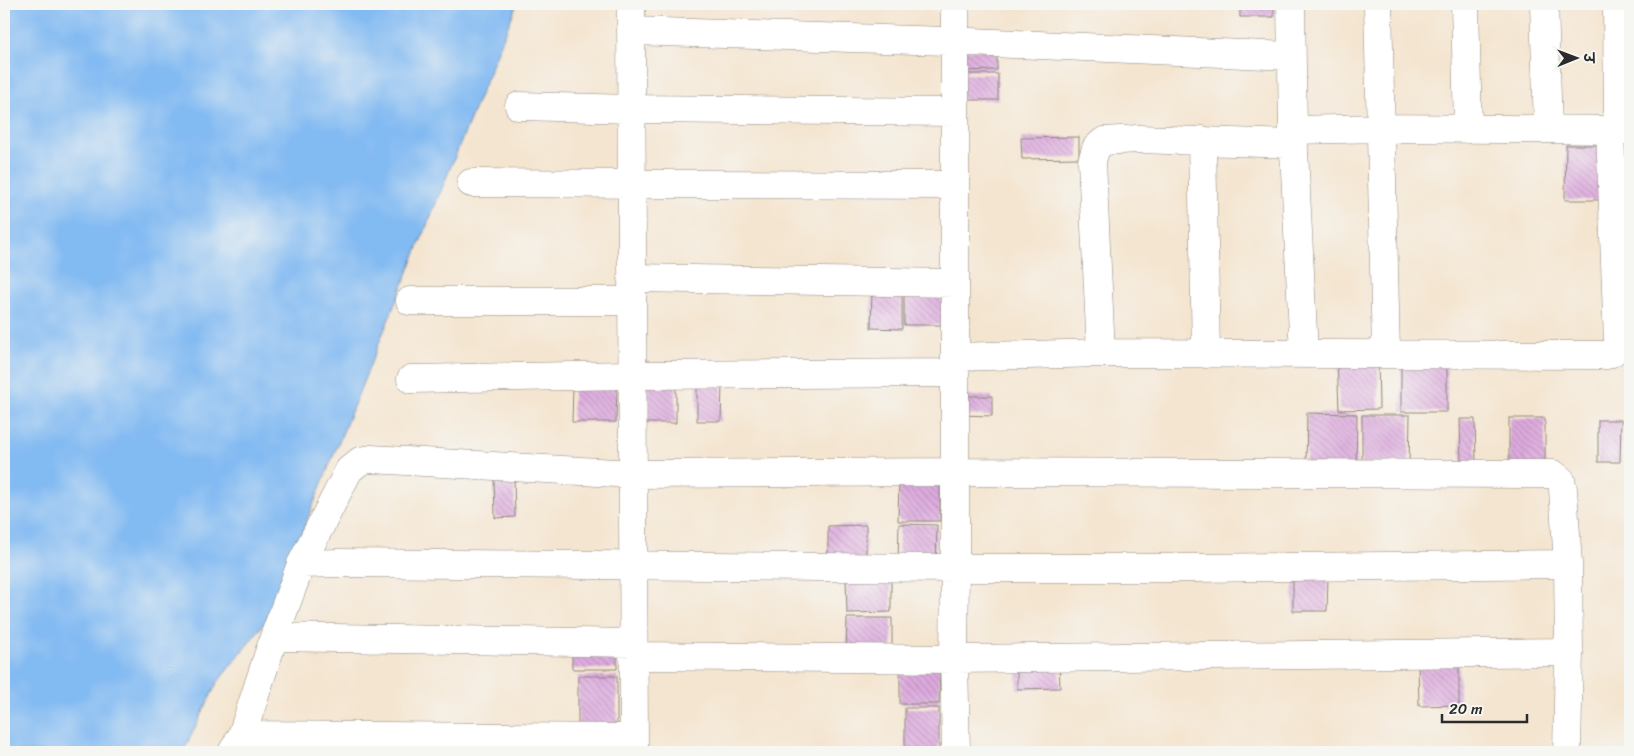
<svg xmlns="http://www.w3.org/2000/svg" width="1634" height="756" font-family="Sriracha,'Playpen Sans Deva',sans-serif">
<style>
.water{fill:#82baf2;stroke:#56728e}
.building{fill:url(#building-back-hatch)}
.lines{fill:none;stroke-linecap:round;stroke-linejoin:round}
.minor-casing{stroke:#90887e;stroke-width:29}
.minor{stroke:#fff;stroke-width:28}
</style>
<defs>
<pattern id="building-back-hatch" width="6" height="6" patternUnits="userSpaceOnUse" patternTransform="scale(1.25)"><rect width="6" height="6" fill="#deabdf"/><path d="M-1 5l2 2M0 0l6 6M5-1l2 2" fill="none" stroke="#b48bb5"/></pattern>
</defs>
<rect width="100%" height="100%" fill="#f6f6f2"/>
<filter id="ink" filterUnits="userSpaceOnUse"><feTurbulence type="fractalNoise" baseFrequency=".02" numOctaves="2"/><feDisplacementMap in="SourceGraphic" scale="10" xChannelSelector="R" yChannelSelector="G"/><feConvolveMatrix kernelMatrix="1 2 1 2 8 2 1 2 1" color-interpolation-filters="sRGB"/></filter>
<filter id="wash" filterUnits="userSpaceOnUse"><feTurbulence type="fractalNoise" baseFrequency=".0096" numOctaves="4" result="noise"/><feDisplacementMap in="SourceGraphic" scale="20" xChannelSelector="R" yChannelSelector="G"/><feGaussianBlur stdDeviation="1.12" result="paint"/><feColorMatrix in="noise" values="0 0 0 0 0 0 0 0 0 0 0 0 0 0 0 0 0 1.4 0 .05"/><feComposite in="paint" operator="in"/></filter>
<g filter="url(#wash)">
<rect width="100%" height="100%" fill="#f4e5d0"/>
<path class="water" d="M4,4h513l-251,617 -49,62 -34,69h-179z"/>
<g id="blocks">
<path class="building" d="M1240,4h34v13h-34z
M997,49v21l-40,1v-21z
M957,74h41v26h-41z
M1079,137v21l-57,1 -1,-21z
M1566,145h42l-1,55h-42z
M904,288h38v37h-38z
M872,291l30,1v37l-31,-1z
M1378,357l1,52 -40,1 -2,-52z
M1401,357h46v55h-46z
M635,382h41v41h-41z
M697,383h25l-1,38h-24z
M573,387l44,1 -1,34h-44z
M960,396h32v20l-32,-1z
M1307,413l50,1 -1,54 -50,-1z
M1362,415h48l-1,50h-47z
M1509,418h36v47h-36z
M1460,419h15l1,42 -15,1z
M1598,420h23l-1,42h-22z
M494,478h20l1,39 -20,1z
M899,480h41v41h-42z
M899,524l38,1 -1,40 -38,-1z
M866,525v39l-38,1v-39z
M1293,577h35l-1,34h-34z
M891,578v34l-44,1 -1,-34z
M847,618h45v37h-46z
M572,652h45v17h-45z
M1459,662v43l-40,1 -1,-43z
M1059,663l1,25 -43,1v-25z
M900,667h40l-1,37h-39z
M578,676h39v57l-39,-1z
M905,708h34v44h-34z"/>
</g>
</g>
<g filter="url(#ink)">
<use href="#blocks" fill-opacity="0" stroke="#90887e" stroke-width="1"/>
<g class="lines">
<g class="minor-casing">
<path id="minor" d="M631,4l3,748
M955,4v564l-1,91 2,93
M1291,4l2,126 89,-2 248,2
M1378,4l8,350
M1465,4l3,125
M1544,4l4,125
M1617,4l1,127
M631,31l316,10 343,15
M519,106l113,3 323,3
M1293,130l11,224
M1202,140l4,214
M471,183l484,2
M632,278l323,5
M410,301h222
M1101,353l-9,-192 4,-13 8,-7 34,-2 156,5
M955,357l146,-4 505,2c7,-2 10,-4 12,-12l-8,-214
M411,379l221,-4 322,-2
M301,564l39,-1 615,5h240l373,-4
M274,637l359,6
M633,656l321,3 615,-7
M242,735l392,3
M232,752l10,-17 32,-98 27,-73 48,-94 11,-9 11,-2 262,15 322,-2 598,2 8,6 2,9 5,75 1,88 -2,100"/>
</g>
<use href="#minor" class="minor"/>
</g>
</g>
<rect width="1634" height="756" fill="none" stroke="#f6f6f2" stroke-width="20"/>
<g transform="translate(1576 58) rotate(89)" stroke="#f6f6f2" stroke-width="4" paint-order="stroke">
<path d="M0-4L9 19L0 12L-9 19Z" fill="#2b2b2b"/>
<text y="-8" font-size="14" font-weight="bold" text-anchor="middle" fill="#2b2b2b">उ</text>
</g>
<path d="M1442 714v8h85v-8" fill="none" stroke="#2b2b2b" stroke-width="2.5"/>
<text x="1449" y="714" font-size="15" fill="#2b2b2b" stroke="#f6f6f2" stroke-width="4" paint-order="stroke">20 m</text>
</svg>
